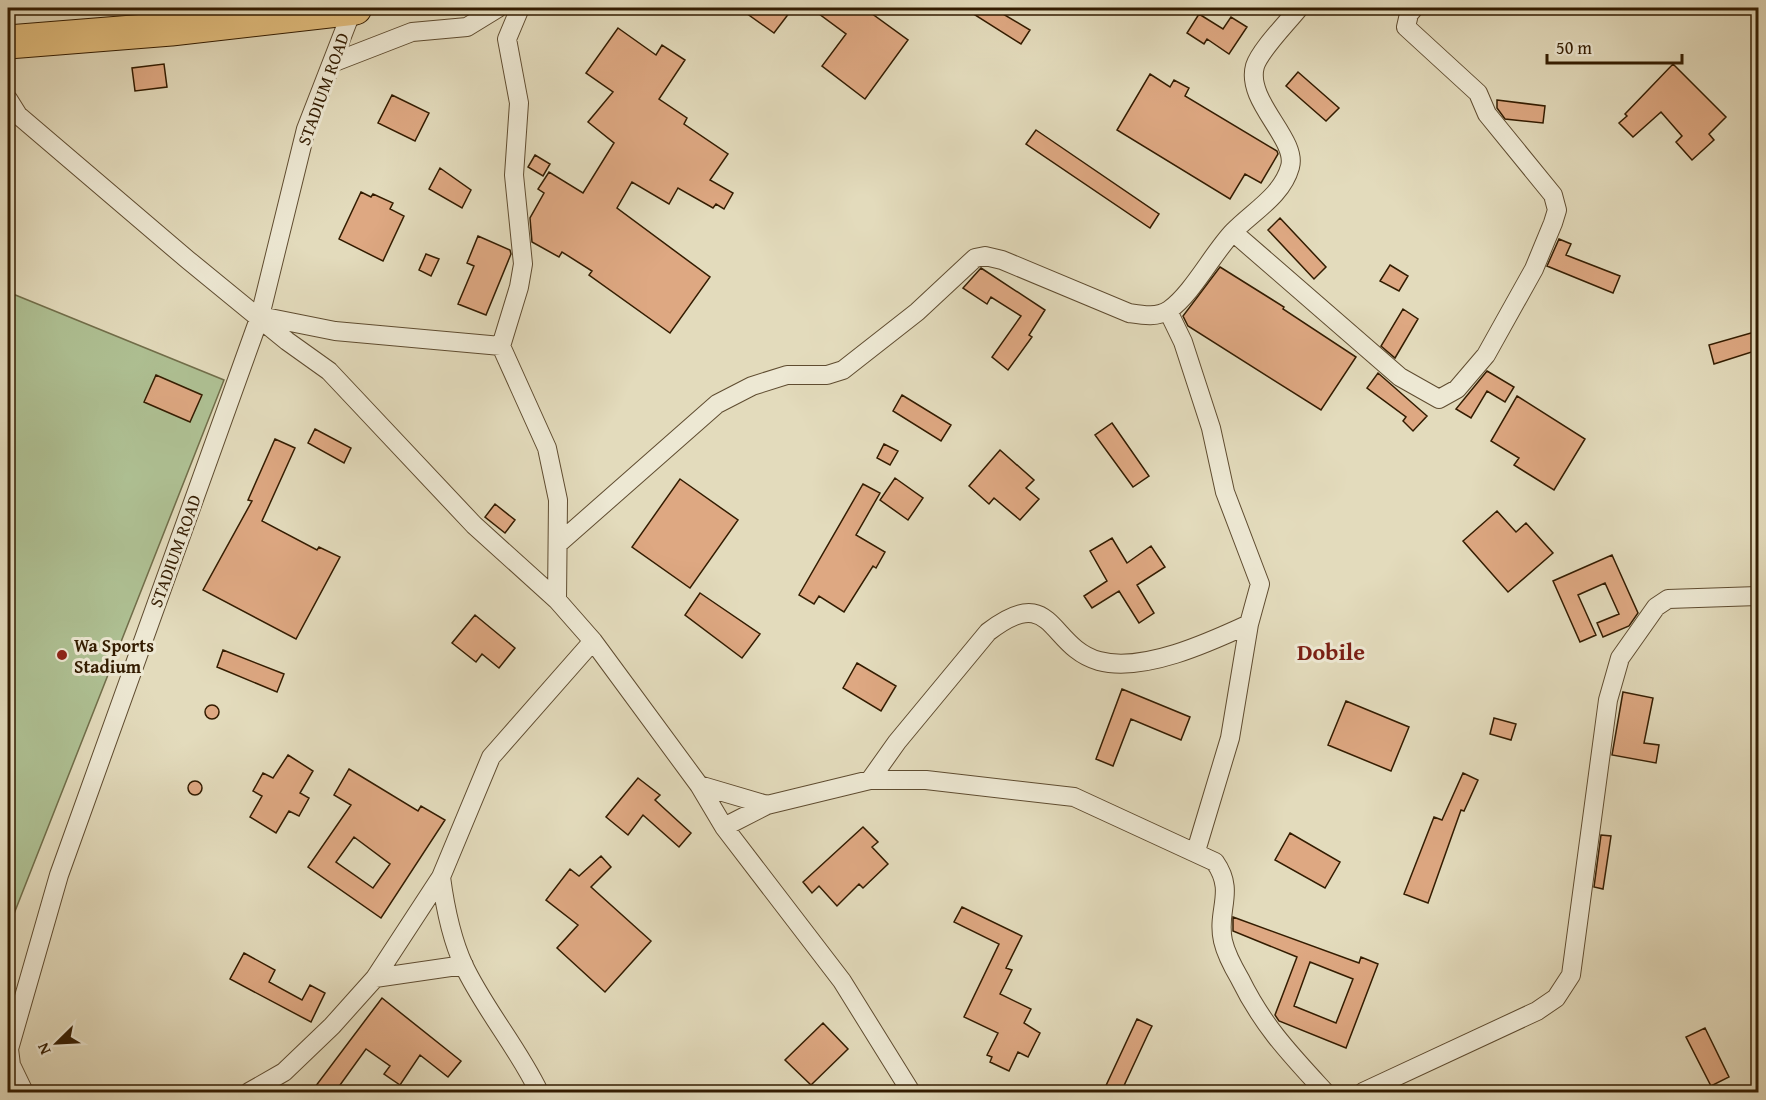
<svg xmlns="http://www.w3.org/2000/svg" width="1766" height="1100" font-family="'Gentium Book Plus',serif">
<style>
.green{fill:#afc194;stroke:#716e4a;stroke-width:1.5}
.building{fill:#dea882;stroke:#331c01;stroke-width:1.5;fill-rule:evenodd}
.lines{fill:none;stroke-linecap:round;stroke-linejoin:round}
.street-casing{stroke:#5f4c30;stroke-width:20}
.highway-casing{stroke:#331c01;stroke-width:35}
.street{stroke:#ede8d3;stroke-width:18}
.highway{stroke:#e2be7e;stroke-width:33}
.poi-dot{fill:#8f2418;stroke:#ede8d3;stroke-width:2}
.labels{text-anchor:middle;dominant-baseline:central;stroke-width:6;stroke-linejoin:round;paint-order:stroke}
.street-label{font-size:18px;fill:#331c01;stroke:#ede8d3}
.poi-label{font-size:18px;font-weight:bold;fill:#331c01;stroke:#ede8d3;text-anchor:start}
.district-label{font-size:24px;font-weight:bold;fill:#7a1f14;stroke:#ede8d3}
</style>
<rect width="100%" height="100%" fill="#e3dbbc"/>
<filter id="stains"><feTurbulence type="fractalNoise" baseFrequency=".00333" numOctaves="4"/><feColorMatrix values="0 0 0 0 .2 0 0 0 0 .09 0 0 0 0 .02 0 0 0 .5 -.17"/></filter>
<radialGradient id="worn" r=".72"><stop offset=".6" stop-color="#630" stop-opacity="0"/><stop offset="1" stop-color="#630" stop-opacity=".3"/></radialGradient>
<path class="green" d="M8,292l216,88 -216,549z"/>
<path class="building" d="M739,8h54l-19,25z
M811,8h53l44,32 -43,59 -43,-33 24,-32z
M964,8h29l37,22 -9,14z
M1199,14l24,15 8,-12 16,10 -18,27 -22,-15 -3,5 -17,-11z
M618,28l38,27 6,-10 23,15 -26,39 28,19 -3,6 44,30 -18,26 23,13 -9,16 -8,-5 -3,4 -35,-20 -9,16 -37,-22 -15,26 93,69 -40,56 -81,-58 3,-4 -30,-19 -3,5 -27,-15 -2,-24 14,-25 -6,-4 11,-17 34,21 31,-50 -26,-21 25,-30 -27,-19z
M164,64l3,23 -32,4 -3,-23z
M1673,64l53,53 -17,17 5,6 -22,20 -16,-18 6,-6 -21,-24 -28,25 -14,-14 8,-7 -2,-2z
M1298,72l41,36 -13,13 -40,-35z
M1150,74l20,13 4,-7 15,8 -4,8 92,55 1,3 -17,29 -16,-9 -15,25 -113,-69z
M392,95l37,18 -14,28 -37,-18z
M1497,100l48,6 -2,17 -38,-4 -8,-11z
M1036,130l123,84 -9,14 -124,-84z
M535,155l15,9 -7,12 -15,-9z
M440,168l31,22 -9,18 -33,-19z
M361,192l10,5 2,-3 20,9 -3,6 14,7 -21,45 -44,-22z
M1280,218l46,49 -12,12 -46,-49z
M478,236l32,14 1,4 -25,61 -28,-11 16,-38 -7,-3z
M1559,239l12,5 -5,11 54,21 -7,17 -66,-27z
M426,254l13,5 -8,17 -12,-6z
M1390,265l18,11 -9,15 -19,-10z
M1220,267l64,40 -1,2 73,48 -35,53 -133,-84 -5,-10z
M981,268l64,42 -16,25 3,2 -24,33 -16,-13 29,-41 -30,-19 -4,7 -24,-16z
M1403,309l15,10 -23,39 -14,-12z
M1758,331v19l-44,14 -5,-19z
M1487,371l27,16 -9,15 -18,-11 -16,27 -15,-9z
M1378,373l49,43 -14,15 -10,-10 3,-4 -39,-29z
M156,375l46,20 -12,27 -46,-20z
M902,395l49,30 -10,16 -48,-30z
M1517,396l68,43 -31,51 -40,-25 5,-7 -28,-17z
M1112,423l37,53 -16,11 -38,-52z
M315,429l36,19 -7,15 -36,-20z
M275,439l20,9 -33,73 55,29 2,-3 21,10 -44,82 -93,-49 49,-89 -4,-1z
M884,444l14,7 -8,14 -13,-7z
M1000,450l34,30 -8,8 13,11 -19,21 -26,-22 -5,6 -20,-18z
M895,478l28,20 -15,22 -28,-20z
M680,479l58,41 -48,68 -58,-41z
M863,484l17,9 -24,42 29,17 -9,16 -3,-2 -29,46 -25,-16 -5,8 -15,-9z
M495,504l20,16 -10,13 -20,-16z
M1497,511l19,21 10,-9 27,30 -45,39 -45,-51z
M1112,538l15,25 24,-17 14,21 -28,18 17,28 -15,10 -20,-32 -27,17 -8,-12 23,-15 -17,-30z
M1612,555l26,58 -9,13 -26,11 -6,-14 22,-9 -14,-31 -27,12 18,40 -16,7 -27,-61z
M700,593l60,41 -18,24 -57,-43z
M475,615l40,33 -16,20 -17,-14 -6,8 -24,-19z
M223,650l61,24 -7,18 -60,-25z
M857,663l39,23 -15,25 -38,-23z
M1122,689l68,28 -9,23 -50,-21 -18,47 -17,-7z
M1623,692l30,6 -9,45 15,2 -3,18 -44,-8z
M1346,701l63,26 -18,44 -63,-26z
M205 712a7 7 0 1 1 14 0a7 7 0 1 1-14 0Z
M1494,718l22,6 -5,16 -21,-6z
M288,755l25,16 -13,22 9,5 -10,18 -10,-5 -13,22 -26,-16 12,-21 -9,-5 10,-18 10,5z
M349,769l69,42 3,-5 24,14 -64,98 -73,-51 43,-62 -17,-10zM354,837l36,27 -17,24 -37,-26z
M1463,773l15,7 -14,31 -3,-1 -33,93 -24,-9 30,-77 8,3z
M638,778l22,17 -5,5 36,33 -12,14 -36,-32 -15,20 -22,-18z
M188 788a7 7 0 1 1 14 0a7 7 0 1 1-14 0Z
M863,827l15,15 -6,5 16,17 -25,24 -4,-4 -22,22 -18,-20 -7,7 -9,-11z
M1290,833l50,29 -15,26 -50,-28z
M1601,835l10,1 -8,53 -9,-2z
M601,856l10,11 -20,20 60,54 -46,51 -48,-44 21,-23 -32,-25 24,-31 9,7z
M962,907l60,29 -16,32 6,2 -12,24 31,15 -7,14 16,10 -12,24 -10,-5 -9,19 -19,-9 2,-5 -5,-2 11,-22 -34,-16 35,-73 -45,-22z
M1233,917l126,46 2,-6 17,7 -32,84 -67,-27 -4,-6 22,-58 -64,-26zM1310,962l43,17 -17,44 -42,-17z
M244,953l31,17 -6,12 33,18 8,-15 15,8 -14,29 -81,-43z
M382,998l79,63 -13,16 -28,-22 -20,30 -16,-11 6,-8 -24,-17 -31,43h-12l-8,-5z
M1137,1019l15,7 -4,8 -27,58h-18z
M823,1023l25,26 -37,36 -26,-25z
M1705,1028l24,49 -18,9 -25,-49z"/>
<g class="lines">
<g class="street-casing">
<path id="street" d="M520,8l-13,31 12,64 -5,72 9,89 -4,23 -18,59 46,102 11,52 -1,100
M332,63l80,-31 55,-5 31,-19
M8,99l10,16 170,145 99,81 42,30 145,154 83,75 36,41 106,144 25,42 118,154 69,111
M1233,232l167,145 39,22 18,-10 29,-34 48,-86 19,-46 4,-13 -4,-15 -66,-81 -9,-21 -72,-66 3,-13 5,-6
M1168,311l15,31 28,86 14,64 35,92 -11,40 -19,114 -34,113
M260,316l75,15 166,15
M558,544l159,-140 35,-18 35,-11h40l16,-5 74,-58 58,-54 10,-2 17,4 127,53c13,2 28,5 40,-3 23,-16 44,-57 64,-78 19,-20 49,-36 57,-65 8,-28 -45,-66 -35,-101 5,-16 33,-44 44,-58
M870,780l27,-38 91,-110c66,-51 60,15 111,29 44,12 111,-19 150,-37
M699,785l68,20
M724,827l43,-22 103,-25h56l148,17 141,65c21,30 1,48 8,79 3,13 10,26 17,38 23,47 50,75 85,113
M441,877c4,30 10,61 23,89 21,44 54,82 75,126
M375,978l89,-13
M24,1092l-13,-27 -2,-16 50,-174 201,-559 46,-187 47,-121
M249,1092l35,-20 48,-46 43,-48 66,-101 50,-120 102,-116
M1363,1092l174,-81 19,-13 15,-23 37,-275 12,-42 36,-51 12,-8 90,-3"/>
</g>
<g class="highway-casing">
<path id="highway" d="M8,42l163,-13 184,-21"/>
</g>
<use href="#street" class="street"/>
<use href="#highway" class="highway"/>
</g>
<circle class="poi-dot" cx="62" cy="655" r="6"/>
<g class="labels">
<g class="street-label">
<text transform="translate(323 89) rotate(-70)">STADIUM ROAD</text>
<text transform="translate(175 551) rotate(-70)">STADIUM ROAD</text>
</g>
<g class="poi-label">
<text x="74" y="645">Wa Sports<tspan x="74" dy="21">Stadium</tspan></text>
</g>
<g class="district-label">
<text x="1331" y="651">Dobile</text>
</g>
</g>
<rect width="1766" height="1100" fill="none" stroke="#e3dbbc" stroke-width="30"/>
<rect x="9" y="9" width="1748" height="1082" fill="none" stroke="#331c01" stroke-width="3"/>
<rect x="15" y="15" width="1736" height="1070" fill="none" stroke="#331c01" stroke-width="1.5"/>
<g transform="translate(57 1043) rotate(246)" stroke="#ede8d3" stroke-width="4.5" paint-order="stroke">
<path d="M0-4.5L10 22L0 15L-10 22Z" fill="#331c01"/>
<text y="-9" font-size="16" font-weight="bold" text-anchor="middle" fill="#331c01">N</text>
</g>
<path d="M1547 54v9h135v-9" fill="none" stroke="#331c01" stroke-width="3"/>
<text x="1556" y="54" font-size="18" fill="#331c01" stroke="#ede8d3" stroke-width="4.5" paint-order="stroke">50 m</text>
<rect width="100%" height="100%" filter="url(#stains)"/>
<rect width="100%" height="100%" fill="url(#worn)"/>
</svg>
